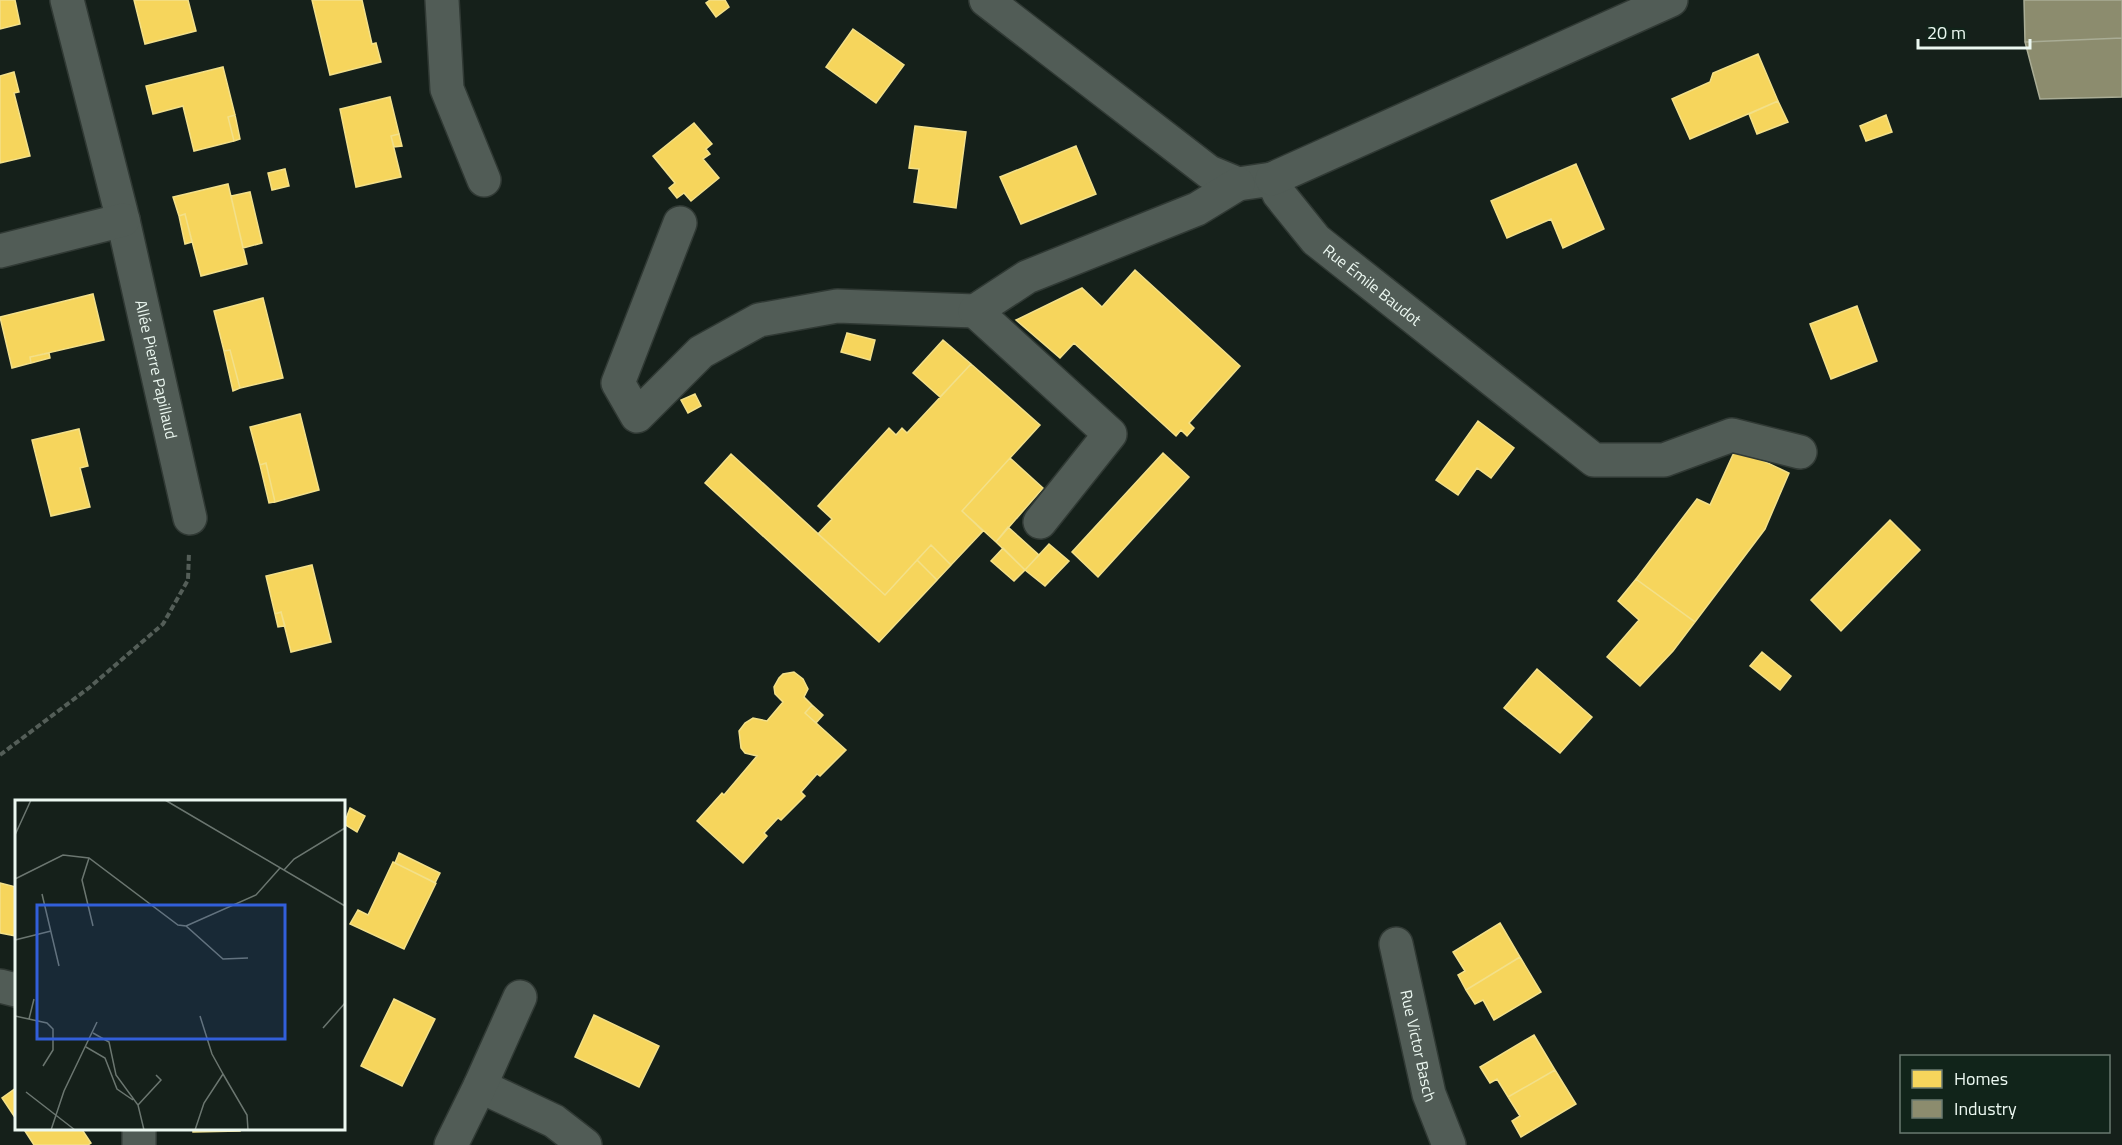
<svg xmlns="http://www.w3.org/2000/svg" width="2122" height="1145" font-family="'Titillium Web',sans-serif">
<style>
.homes{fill:#f6d55c;stroke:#f3e089;stroke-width:1.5}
.industry{fill:#8c8c6e;stroke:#a9ac95;stroke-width:1.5}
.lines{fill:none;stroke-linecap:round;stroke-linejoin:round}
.minor-casing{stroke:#303934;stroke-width:36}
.path{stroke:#545e58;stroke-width:4;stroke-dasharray:6 3;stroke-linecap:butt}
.minor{stroke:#515c56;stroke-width:33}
.labels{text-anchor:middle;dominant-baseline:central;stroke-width:6;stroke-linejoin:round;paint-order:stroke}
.street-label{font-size:16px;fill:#ecf8f1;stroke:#11241a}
.inset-road{fill:none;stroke:#6b7670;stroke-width:1.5}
.view{fill:#325fda;fill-opacity:0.15;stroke:#325fda;stroke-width:3}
.inset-edge{fill:none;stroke:#ecf8f1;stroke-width:3}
</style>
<rect width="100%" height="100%" fill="#15201a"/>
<path class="homes" d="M0,0h15l5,24 -20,5z
M134,0h54l8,31 -51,13z
M312,0h50l10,44 4,-1 5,19 -51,13z
M710,0h15l4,7 -13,10 -10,-14z
M853,29l51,36 -28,38 -50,-36z
M1758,54l20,47 -88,38 -18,-40 38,-17 3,-9z
M223,67l12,48 -7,2 6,24 -40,10 -11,-45 -30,8 -7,-28z
M14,72l5,20 -5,1 16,63 -30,7v-87z
M390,97l9,37 -8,2 10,41 -45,10 -16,-78z
M1778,101l10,21 -31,12 -8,-20z
M235,115l5,24 -6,2 -6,-24z
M1886,115l6,17 -26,9 -6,-15z
M694,123l18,21 -6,5 4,5 -7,5 16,19 -28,23 -7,-8 -7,5 -8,-10 6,-5 -22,-27z
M915,126l51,6 -10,76 -42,-6 5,-33 -10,-1z
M399,134l3,12 -8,1 -3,-11z
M1076,146l20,48 -75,30 -21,-47z
M1576,164l28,65 -41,19 -12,-29 -44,19 -16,-37z
M285,169l4,17 -17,4 -4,-17z
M228,184l19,80 -46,12 -16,-62 -6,2 -6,-19z
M250,192l12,51 -19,5 -12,-52z
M185,214l7,28 -7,2 -6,-28z
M1135,270l105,96 -51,57 5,5 -7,8 -6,-6 -5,6 -102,-93 -14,15 -44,-38 66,-32 20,19z
M93,294l11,46 -74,17 1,6 -19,5 -12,-51z
M263,298l20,80 -43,10 -10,-38 -6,1 -10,-40z
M1857,306l20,55 -46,18 -21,-55z
M847,333l28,7 -5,20 -29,-8z
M943,340l28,24 -31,33 -27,-24z
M230,350l10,38 -7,3 -9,-40z
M49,353l1,5 -19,5 -1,-6z
M971,364l69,61 -78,86 21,20 -32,34 -20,-20 -46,50 -67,-61 14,-15 -14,-13 71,-78 7,7 6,-7 5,5z
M695,394l6,12 -13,7 -7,-13z
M300,414l19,76 -44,12 -9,-39 -6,2 -10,-38z
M1478,421l36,27 -23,30 -14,-10 -19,27 -22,-15z
M79,429l9,37 -8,2 10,39 -39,9 -19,-76z
M1736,448l53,25 -24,56 -70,93 -59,-43 61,-80 13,6z
M1163,453l26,24 -91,100 -26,-25z
M731,454l154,141 32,-35 20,20 -58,62 -174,-159z
M1010,458l33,30 -47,54 -34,-31z
M266,463l9,39 -6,1 -9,-38z
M1890,520l30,30 -79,81 -30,-31z
M1008,527l31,28 -14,15 -29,-28z
M1049,544l20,17 -24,25 -20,-16z
M931,545l20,20 -14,15 -20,-20z
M1003,548l22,22 -11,11 -23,-20z
M312,565l19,77 -40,10 -10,-40 -6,2 -9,-38z
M1636,579l59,43 -22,29 -33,35 -33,-29 32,-37 -21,-19z
M281,612l4,14 -7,1 -3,-13z
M1762,652l29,24 -11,14 -30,-24z
M1537,669l55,48 -32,36 -56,-45z
M794,672l9,7 5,10 -4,8 8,8 -7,8 41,37 -26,26 -3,-2 -16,18 4,4 -24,24 -3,-2 -14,15 3,3 -24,27 -46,-42 25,-28 2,2 33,-39 -12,-3 -4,-5 -2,-17 6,-8 8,-5 14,3 16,-19 -8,-8 -1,-7 5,-9 4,-4z
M812,705l11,10 -7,8 -11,-10z
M350,808l15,8 -8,16 -13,-8z
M399,853l41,20 -5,10 -40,-20z
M393,862l43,21 -32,66 -54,-25 8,-14 10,5z
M0,883l16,4v49l-16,-3z
M1500,923l20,34 -54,33 -8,-15 7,-4 -12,-19z
M1520,957l21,35 -47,28 -11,-20 -8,4 -9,-14z
M394,999l41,20 -33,67 -41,-20z
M594,1015l65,31 -20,41 -64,-30z
M1534,1035l21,35 -47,27 -11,-18 -7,4 -10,-16z
M1555,1070l21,34 -55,33 -9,-16 8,-5 -12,-19z
M16,1088v31l-14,-21z
M23,1128h58l10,15 -3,2h-54z
M193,1128h47v3l-47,1z"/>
<path class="industry" d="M2024,0h98v38l-97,4z
M2122,38v59l-82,2 -15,-57z"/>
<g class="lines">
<g class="minor-casing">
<g id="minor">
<path id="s1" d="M67,0l56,220 67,298"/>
<path d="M442,0l5,89 37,91"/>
<path id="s2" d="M986,0l223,172 29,12 34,-5 7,15 37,46 278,220h70l68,-25 68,17"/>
<path d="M1272,179l399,-179"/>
<path d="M680,223l-62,160 19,33 64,-64 58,-32 78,-14 138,5"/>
<path d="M0,251l123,-31"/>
<path d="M1040,522l70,-88 -135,-123 52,-34 170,-68 41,-25"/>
<path id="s3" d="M1396,944l33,150 20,51"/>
<path d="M0,986l16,4"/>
<path d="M480,1086l74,35 31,24"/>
<path d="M139,1128v17"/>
<path d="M451,1145l29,-59 40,-89"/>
</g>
</g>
<path class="path" d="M0,755l90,-68 73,-63 25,-44 1,-28"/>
<use href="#minor" class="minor"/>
</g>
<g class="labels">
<g class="street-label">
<text stroke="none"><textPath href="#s2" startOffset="495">Rue Émile Baudot</textPath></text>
<text stroke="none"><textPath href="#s1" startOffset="380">Allée Pierre Papillaud</textPath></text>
<text stroke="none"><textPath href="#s3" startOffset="104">Rue Victor Basch</textPath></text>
</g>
</g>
<g transform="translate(15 800)">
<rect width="330" height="330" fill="#15201a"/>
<path class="inset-road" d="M150,0l180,106M0,35l16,-35M74,58l-7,22 11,46M269,70l10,-11 51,-31M0,79l48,-24 26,3 89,67 8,1 37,33 25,-1M27,94l17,72M171,126l70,-31 24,-27M0,140l36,-9M0,216l32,7 6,6v21l-10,16M185,216l12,38 11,20M14,219l5,-20M308,228l22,-25M78,233l16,9 7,33 22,30 6,25M71,247l19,11 12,31 16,11M11,292l49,38M123,305l23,-25 -5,-5M36,330l13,-39 33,-69M180,330l9,-27 19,-29 24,41 1,15"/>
<path class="view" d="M22,105h248v134h-248z"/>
<rect width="330" height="330" class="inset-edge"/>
</g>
<rect x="1900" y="1055" width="210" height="78" fill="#11241a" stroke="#697970" stroke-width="1.5"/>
<rect x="1912" y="1070" width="30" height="18" fill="#f6d55c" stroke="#697970" stroke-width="1.5"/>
<text x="1954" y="1085" font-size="18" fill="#ecf8f1">Homes</text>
<rect x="1912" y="1100" width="30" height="18" fill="#8c8c6e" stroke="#697970" stroke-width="1.5"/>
<text x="1954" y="1115" font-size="18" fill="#ecf8f1">Industry</text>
<path d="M1918 39v9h112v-9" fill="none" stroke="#ecf8f1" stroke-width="3"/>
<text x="1927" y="39" font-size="18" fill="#ecf8f1" stroke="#11241a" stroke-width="4.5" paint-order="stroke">20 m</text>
</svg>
